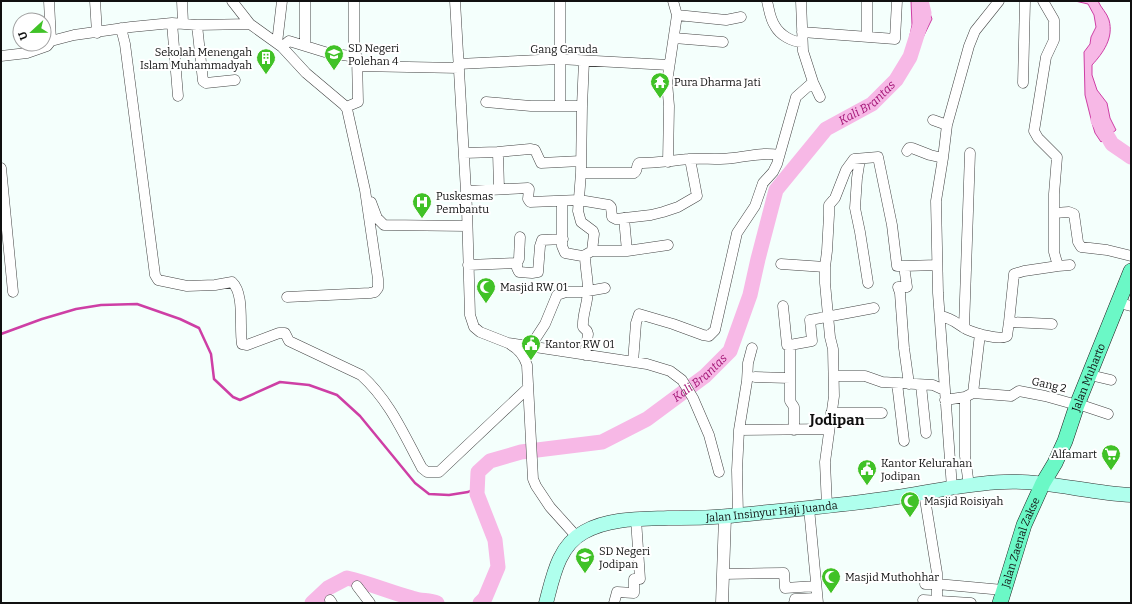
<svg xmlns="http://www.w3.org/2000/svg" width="1132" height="604" font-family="Bitter,serif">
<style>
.water{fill:#f7b8e6;stroke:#ce3fa5}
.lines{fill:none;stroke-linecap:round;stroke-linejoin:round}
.stream{stroke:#ce3fa5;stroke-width:2.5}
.river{stroke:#f7b8e6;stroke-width:15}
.minor-casing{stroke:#434343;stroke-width:11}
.tertiary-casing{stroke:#434343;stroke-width:13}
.secondary-casing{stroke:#323232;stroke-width:15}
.primary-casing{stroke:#212121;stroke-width:16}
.minor{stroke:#fff;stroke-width:10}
.tertiary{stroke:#fff;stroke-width:12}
.secondary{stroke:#afffed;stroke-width:14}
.primary{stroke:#6bf8c6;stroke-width:15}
.labels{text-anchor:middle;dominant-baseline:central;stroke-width:4;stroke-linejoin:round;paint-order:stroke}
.poi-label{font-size:11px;fill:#101010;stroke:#fff;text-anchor:start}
.street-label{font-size:11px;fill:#101010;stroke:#fff}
.water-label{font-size:12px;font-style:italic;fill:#a41877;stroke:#fff}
.district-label{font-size:15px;font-weight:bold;fill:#101010;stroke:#fff}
</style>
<rect width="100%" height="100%" fill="#f4fffc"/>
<path class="water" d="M911,1h16v4l5,14 -16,33 -9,-2 5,-25z
M1075,1h23c3,7 9,12 11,19 5,18 -6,33 -17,45v10l5,15 10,13 3,15 6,12 -15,12 -6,-9 -3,-10 -7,-28 -1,-43 6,-8 1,-7 5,-10 -2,-12 -6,-11z"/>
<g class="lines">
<path class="stream" d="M1,334l41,-15 34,-10 25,-4 36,-1 43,15 19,9 12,26 3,25 19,18 7,3 40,-18 29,3 28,10 23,21 55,67 14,11 20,1 19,-3 10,-5"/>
<g class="river">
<path d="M1098,120l14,24 19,13"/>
<path d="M312,603l16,-15 19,-10c22,5 43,14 65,20 9,3 17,2 25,5"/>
<path id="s1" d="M480,603l5,-5 13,-31 -3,-27 -18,-46 1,-22 12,-11 31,-9 81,-10 45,-23 58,-43 25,-25 20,-56 8,-36 18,-69 50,-61 46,-25 24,-24 14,-23 14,-44 -3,-12"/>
</g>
<g class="minor-casing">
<path id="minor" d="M49,1l2,40
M95,1l2,32
M182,1l1,22
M232,1l18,23 32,23 24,26 38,32 3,4 18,81 13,89v9l-3,4 -5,1 -83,4
M305,1v44
M455,1l12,208 3,106 4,12 6,5 28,11 139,21 23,7 12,9 11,18 16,37 10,37
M560,1v104
M767,1c2,8 3,18 8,25 5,9 17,16 27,16
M801,1l2,50 10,31 7,15
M1043,1l11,19v20l-8,17 -12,74 4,7 19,19 -3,37v58l4,14 12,-1
M677,15l49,5 15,-3
M172,23l6,73
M197,25l6,56 3,2 29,-3
M121,28l4,16 30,231 3,5 29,6 28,-1 17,-3c13,12 7,45 10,62l5,1 32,-12h6l4,8 72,34c29,26 43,60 61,93l5,4h12l89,-84
M802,32l93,7 2,-38
M867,37v-36
M674,38l49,4
M277,43l5,-42
M282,47l7,-6 39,12 29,4 1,45 -12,5
M1,56l26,-3 20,-7 4,-5 23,-6 57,-8 41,-4 25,2 53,-1
M354,56v-55
M458,64l101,-5 110,6
M357,66l102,2
M1023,83l2,-82
M486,102l45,4h51l-1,67 -3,38 3,11 12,9 1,3 -2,17 -7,4 -3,1 -17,-3 -3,-7v-45
M582,106l2,-45
M933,120l14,5
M907,151l2,-3h3l18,7 13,3
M498,152l32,-3 5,1 6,13 40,-2
M464,153l34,-1 1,37
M860,159l-3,19 -2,30 5,24 8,51
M668,162l1,-56 -2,-24 10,-67 -4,-14
M1,168l12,124
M581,173h53c4,-2 2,-8 5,-10 17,0 33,-2 50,-4 15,-1 29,1 44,-1 16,-2 30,-6 46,-3
M466,191l62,-3 1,1 -1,10 2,3 49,-2 30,5 2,2 1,10 4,2 35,-4 12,-3 15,-5 19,-11 -7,-37
M371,202l6,16 7,7 83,1
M1054,213l15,-1 5,2 4,28 3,5 26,3 24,6
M624,218l3,33
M520,237l-1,22 -2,4v5l2,4 13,1 6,-1 2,-26 2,-6 21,-1
M592,251h35l41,-6
M781,264l44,3
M468,265l49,-2
M904,266l33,-1
M1119,303l12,3
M783,306l4,39h3v56l4,6v23
M940,316c15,3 16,8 28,14 7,3 33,11 39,6l2,-14 43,2
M1009,322l5,-48 10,-3 34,-5
M964,328l6,-175
M511,345c9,5 13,11 16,20l6,114 3,7 14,21 27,30
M790,345l22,-4 -2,-21 64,-12
M530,347l15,-23 12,-29 9,-3h16l23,-4
M585,355l3,-21 -1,-3 -4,-4c-1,-12 5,-24 5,-37 0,-11 -3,-23 -3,-35
M633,362l3,-39 3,-9 34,10 30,11 6,1 6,-6 22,-97 18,-27 8,-23 10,-11 4,-8 19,-67 17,-15
M1090,375l21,5
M834,376h31l17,6 51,3 11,5
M755,377l35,1
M897,383l7,58
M921,385l5,48
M973,393l7,-59
M965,397v59l4,30
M945,400l20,-3 8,-4 38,3 8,-5 26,5 32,9
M1078,404l30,10
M831,413h51
M739,430l8,-49 1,-18 4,-15
M952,488l-14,-195 -2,-92 7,-43 4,-33 22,-79 6,-15 24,-30
M924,493l13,80v28
M827,506l-2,-44 9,-66 -1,-47 -3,-12 -5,-54v-16l2,-16 2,-36v-10l6,-7 11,-28 8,-11 24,-2 14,68 5,41h7l3,21h-9l2,6 4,55 5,36
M809,508l9,95
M738,515l-1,-45 2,-40 90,-1
M723,574l61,-1 1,15 31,-2
M925,584h12l66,6
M357,586l13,17
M330,600l2,3
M923,600l48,3
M614,603l3,-11 17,1v-14h6l-4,-60
M794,603l1,-4 22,-1"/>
</g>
<g class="tertiary-casing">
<path id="tertiary" d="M722,603l3,-86"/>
</g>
<g class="secondary-casing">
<g id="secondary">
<path id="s2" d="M546,603c7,-26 12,-57 38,-71 25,-14 56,-13 84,-14 23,0 47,0 70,-3 49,-5 98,-9 146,-16 40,-5 80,-16 120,-17 43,-2 84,11 127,13"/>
</g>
</g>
<g class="primary-casing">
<g id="primary">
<path id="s3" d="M1000,603l24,-78 19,-42 12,-20 10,-22 12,-36 54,-134"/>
</g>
</g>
<use href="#minor" class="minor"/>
<use href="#tertiary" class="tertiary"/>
<use href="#secondary" class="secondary"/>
<use href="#primary" class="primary"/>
</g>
<defs>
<g id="school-pin" transform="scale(1)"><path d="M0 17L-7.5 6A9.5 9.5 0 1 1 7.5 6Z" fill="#40c227" stroke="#fff"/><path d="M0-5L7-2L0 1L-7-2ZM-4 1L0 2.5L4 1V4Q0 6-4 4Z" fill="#fff"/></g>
<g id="building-pin" transform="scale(1)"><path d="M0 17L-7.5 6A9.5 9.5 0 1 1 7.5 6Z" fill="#40c227" stroke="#fff"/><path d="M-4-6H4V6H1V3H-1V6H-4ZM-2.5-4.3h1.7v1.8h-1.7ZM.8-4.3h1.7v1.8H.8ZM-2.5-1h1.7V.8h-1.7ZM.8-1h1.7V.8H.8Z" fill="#fff"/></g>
<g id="temple-pin" transform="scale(1)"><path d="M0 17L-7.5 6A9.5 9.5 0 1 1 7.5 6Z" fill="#40c227" stroke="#fff"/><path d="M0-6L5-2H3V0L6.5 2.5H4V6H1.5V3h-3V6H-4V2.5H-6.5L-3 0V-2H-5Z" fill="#fff"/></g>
<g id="hospital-pin" transform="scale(1)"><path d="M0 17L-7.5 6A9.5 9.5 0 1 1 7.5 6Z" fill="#40c227" stroke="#fff"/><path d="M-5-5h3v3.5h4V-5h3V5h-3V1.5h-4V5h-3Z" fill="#fff"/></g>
<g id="mosque-pin" transform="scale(1)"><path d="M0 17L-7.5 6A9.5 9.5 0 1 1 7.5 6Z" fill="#40c227" stroke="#fff"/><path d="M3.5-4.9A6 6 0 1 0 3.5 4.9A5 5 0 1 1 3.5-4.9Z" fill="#fff"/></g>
<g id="civic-pin" transform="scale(1)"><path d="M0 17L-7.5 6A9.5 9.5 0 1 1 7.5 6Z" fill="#40c227" stroke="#fff"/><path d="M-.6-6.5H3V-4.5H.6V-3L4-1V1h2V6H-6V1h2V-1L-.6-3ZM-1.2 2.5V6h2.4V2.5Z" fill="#fff"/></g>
<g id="supermarket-pin" transform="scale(1)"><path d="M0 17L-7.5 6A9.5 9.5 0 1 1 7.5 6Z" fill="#40c227" stroke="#fff"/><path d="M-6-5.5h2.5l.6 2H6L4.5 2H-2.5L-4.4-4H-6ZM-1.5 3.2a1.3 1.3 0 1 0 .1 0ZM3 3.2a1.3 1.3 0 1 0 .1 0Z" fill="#fff"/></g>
</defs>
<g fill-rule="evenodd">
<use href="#school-pin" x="334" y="54"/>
<use href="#building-pin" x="266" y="58"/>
<use href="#temple-pin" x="660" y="82"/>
<use href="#hospital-pin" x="422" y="202"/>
<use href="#mosque-pin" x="486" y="287"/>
<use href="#civic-pin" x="531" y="344"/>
<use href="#supermarket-pin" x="1111" y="454"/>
<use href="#civic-pin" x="867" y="469"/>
<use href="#mosque-pin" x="910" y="501"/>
<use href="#school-pin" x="585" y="557"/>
<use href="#mosque-pin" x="831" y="577"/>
</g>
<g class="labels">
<g class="poi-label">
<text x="348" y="48">SD Negeri<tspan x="348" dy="13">Polehan 4</tspan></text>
<text x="252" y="52" text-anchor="end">Sekolah Menengah<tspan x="252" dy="13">Islam Muhammadyah</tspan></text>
<text x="674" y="82">Pura Dharma Jati</text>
<text x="436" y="196">Puskesmas<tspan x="436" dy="13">Pembantu</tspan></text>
<text x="500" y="287">Masjid RW 01</text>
<text x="545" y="344">Kantor RW 01</text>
<text x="1097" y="454" text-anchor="end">Alfamart</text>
<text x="881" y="463">Kantor Kelurahan<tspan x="881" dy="13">Jodipan</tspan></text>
<text x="924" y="501">Masjid Roisiyah</text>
<text x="599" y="551">SD Negeri<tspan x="599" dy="13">Jodipan</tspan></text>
<text x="845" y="577">Masjid Muthohhar</text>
</g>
<g class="street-label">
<text x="564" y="49">Gang Garuda</text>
<text stroke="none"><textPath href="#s3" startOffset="243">Jalan Muharto</textPath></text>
<text transform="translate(1049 385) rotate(13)">Gang 2</text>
<text stroke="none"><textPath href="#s2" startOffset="273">Jalan Insinyur Haji Juanda</textPath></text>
<text stroke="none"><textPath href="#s3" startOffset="64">Jalan Zaenal Zakse</textPath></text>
</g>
<g class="water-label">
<text stroke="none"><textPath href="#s1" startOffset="723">Kali Brantas</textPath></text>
<text stroke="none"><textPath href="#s1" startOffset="387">Kali Brantas</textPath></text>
</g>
<g class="district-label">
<text x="837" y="420">Jodipan</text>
</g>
</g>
<rect width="1132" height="604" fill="none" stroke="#101010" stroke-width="4"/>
<g transform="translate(32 32) rotate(248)"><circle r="19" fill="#ffffff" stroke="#9f9f9f"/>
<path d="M0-3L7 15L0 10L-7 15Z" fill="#40c227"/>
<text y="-6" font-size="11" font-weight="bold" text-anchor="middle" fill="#101010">U</text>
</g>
</svg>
